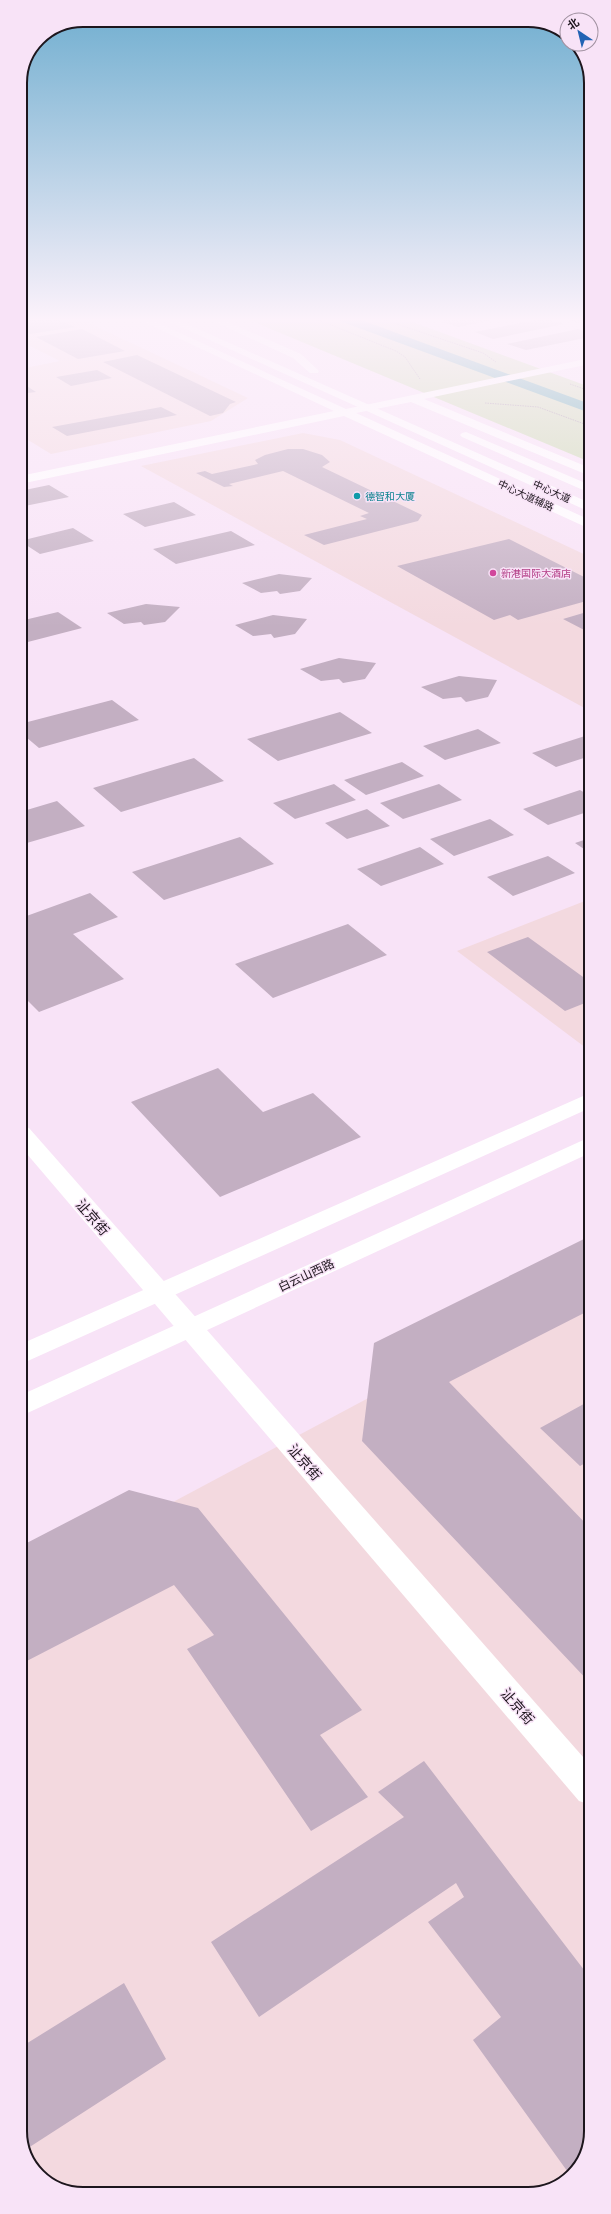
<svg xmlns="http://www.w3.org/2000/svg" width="611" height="2214" font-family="'Noto Sans','Noto Sans SC',sans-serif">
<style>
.commercial{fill:#f3d9df}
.green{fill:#c9d8af}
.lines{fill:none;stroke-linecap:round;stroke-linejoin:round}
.canal{fill:#57a2a9;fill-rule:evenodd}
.building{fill:#c3afc2}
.path{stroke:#9d8e9d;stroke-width:1;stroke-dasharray:1.5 1;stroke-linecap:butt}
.tertiary{fill:#fff;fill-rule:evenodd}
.secondary{fill:#fff;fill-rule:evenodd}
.primary{fill:#fff;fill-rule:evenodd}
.culture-dot{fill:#0f9aa8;stroke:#f8e3f7;stroke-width:1.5}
.hotel-dot{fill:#d1479c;stroke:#f8e3f7;stroke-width:1.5}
.labels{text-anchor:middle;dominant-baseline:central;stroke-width:3;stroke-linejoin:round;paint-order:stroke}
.far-street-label{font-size:10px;fill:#1d161d;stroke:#f8e3f7}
.far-culture-label{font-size:10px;fill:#0d838f;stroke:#f8e3f7;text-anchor:start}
.far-hotel-label{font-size:10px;fill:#b23c85;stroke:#f8e3f7;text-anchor:start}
.street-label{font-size:12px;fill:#1d161d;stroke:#f8e3f7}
.near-street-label{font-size:14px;fill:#1d161d;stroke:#f8e3f7}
.rim{fill:none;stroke:#1d161d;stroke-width:2}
</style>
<rect width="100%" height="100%" fill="#f8e3f7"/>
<path class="commercial" d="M20,317h56l172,81 -37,23 -160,33 -31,-19v-66l40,-8 -40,-20z
M303,433l37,7 250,117v154l-449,-245z
M590,899v152l-133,-100z
M590,1280l1,852 -13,38 -37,23 -463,1 -37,-16 -20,-34v-561z"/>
<path class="green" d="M242,317h157l191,70v75z"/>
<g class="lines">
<path class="canal" d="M336,317h17l237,87v9l-253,-93z"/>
</g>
<path class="building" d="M20,317h34l21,10 -45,7 -10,-5z
M461,317h45l-48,10 -18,-6z
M560,317h30v3l-13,3z
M545,318l19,6 -71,15 -18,-7z
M82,329l8,4 35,18 -47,8 -42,-22z
M578,329l12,4v4l-64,13 -19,-6z
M137,355l99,47 -6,2 -7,9 -13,3 -107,-54z
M97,370l15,8 -41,8 -15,-9z
M22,383l14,9 -16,2v-10z
M161,407l16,8 -110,21 -15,-9z
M288,449h15l19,6 8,7 -8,5 100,48 -4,6 -94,24 -20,-10 63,-16 -7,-3 9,-3 -86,-42 -54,13 4,2 -9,1 -28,-14 9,-2 7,3 46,-10 -3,-4 10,-5z
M49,485l20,12 -49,10v-16z
M174,502l22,13 -51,12 -22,-13z
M73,528l21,13 -54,13 -20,-13z
M231,531l24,14 -79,19 -23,-15z
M509,539l81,41v20l-72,20 -8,-5 -16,5 -97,-54z
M279,574l33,4 -12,13 -20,3 -3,-3 -16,2 -19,-10z
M146,604l34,3 -15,15 -21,3 -3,-3 -17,2 -17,-11z
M590,611v22l-27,-14z
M58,612l24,16 -62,16v-23z
M273,615l34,4 -12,15 -21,4 -3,-4 -18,2 -18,-11z
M339,658l37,5 -11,16 -22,4 -4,-4 -18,2 -21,-12z
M459,676l38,4 -9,17 -22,5 -5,-5 -18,2 -22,-12z
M112,700l27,20 -100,28 -19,-16v-8z
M340,712l32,21 -94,28 -31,-22z
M478,729l23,14 -56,17 -22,-14z
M585,736l5,3v17l-34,11 -24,-14z
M194,758l30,23 -103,31 -28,-24z
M402,762l22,14 -58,19 -22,-15z
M334,784l22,16 -61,19 -22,-16z
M439,784l23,16 -59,19 -23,-16z
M580,790l10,6v15l-42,14 -25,-16z
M57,801l28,25 -65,19v-33z
M367,809l23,17 -43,13 -22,-16z
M490,819l24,16 -60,21 -24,-17z
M240,837l34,27 -110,36 -32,-28z
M590,838v15l-15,-10z
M420,847l24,17 -63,22 -24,-17z
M548,856l27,17 -62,23 -26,-19z
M90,893l28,24 -45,17 51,45 -85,33 -18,-18v-76z
M348,924l39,31 -114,43 -38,-34z
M528,937l62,45v19l-25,10 -78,-59z
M218,1068l45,44 50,-19 48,44 -141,60 -89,-95z
M590,1236v74l-141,72 142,147v155l-229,-243 12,-98z
M591,1400v60l-11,6 -40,-38z
M129,1490l69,18 164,202 -42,25 48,62 -57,34 -124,-182 27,-14 -40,-50 -153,79v-118z
M424,1761l167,218v153l-13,38 -8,5 -97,-135 28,-23 -73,-95 36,-25 -8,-14 -197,134 -48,-75 193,-125 -26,-25z
M124,1983l42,76 -141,91 -4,-6v-97z"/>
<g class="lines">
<path class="path" d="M311,317l85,34 9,6 15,22
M376,317l107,36 13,9
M570,384l20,7
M485,403l53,4 52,19"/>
<path class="tertiary" d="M21,1126l8,2 562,638v39l-12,-4 -558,-654z"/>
<path class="secondary" d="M133,317h12l201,92 244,-51v6l-166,35 166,69v8l-179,-74 -55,11 234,107v9l-246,-113 -324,68v-8l314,-65z
M204,317h12l85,37 18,17 -1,2h-8l-17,-15z
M590,1093v15l-569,256v-20z
M590,1137v16l-569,263v-21z"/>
<path class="primary" d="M159,317h12l419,186v9z
M466,432l124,53v8l-128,-56 -2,-2 2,-2z"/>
</g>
<linearGradient id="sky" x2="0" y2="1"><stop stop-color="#6eadcf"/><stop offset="0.51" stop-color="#fcf2fb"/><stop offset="1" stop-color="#fcf2fb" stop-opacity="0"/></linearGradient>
<rect width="611" height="627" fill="url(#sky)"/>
<circle class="culture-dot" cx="357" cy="496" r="4"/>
<circle class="hotel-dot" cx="493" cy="573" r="4"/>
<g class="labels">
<g class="far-street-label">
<text transform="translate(552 491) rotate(24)">中心大道</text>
<text transform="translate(526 495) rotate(25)">中心大道辅路</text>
</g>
<g class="far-culture-label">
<text x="365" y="496">德智和大厦</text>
</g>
<g class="far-hotel-label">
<text x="501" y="573">新港国际大酒店</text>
</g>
<g class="street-label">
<text transform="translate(306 1275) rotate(-25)">白云山西路</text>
</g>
<g class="near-street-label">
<text transform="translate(93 1217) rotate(49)">沚京街</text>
<text transform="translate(305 1462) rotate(49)">沚京街</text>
<text transform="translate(518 1706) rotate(49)">沚京街</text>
</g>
</g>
<path d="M0 0H611V2214H0ZM83 27H528A56 56 0 0 1 584 83V2131A56 56 0 0 1 528 2187H83A56 56 0 0 1 27 2131V83A56 56 0 0 1 83 27Z" fill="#f8e3f7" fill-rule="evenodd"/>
<path class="rim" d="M83 27H528A56 56 0 0 1 584 83V2131A56 56 0 0 1 528 2187H83A56 56 0 0 1 27 2131V83A56 56 0 0 1 83 27Z"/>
<g transform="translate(579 32) rotate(325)"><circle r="19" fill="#f8e3f7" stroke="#a091a0"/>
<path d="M0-3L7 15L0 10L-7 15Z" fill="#2263b4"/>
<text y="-6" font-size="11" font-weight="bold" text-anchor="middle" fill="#1d161d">北</text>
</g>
</svg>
